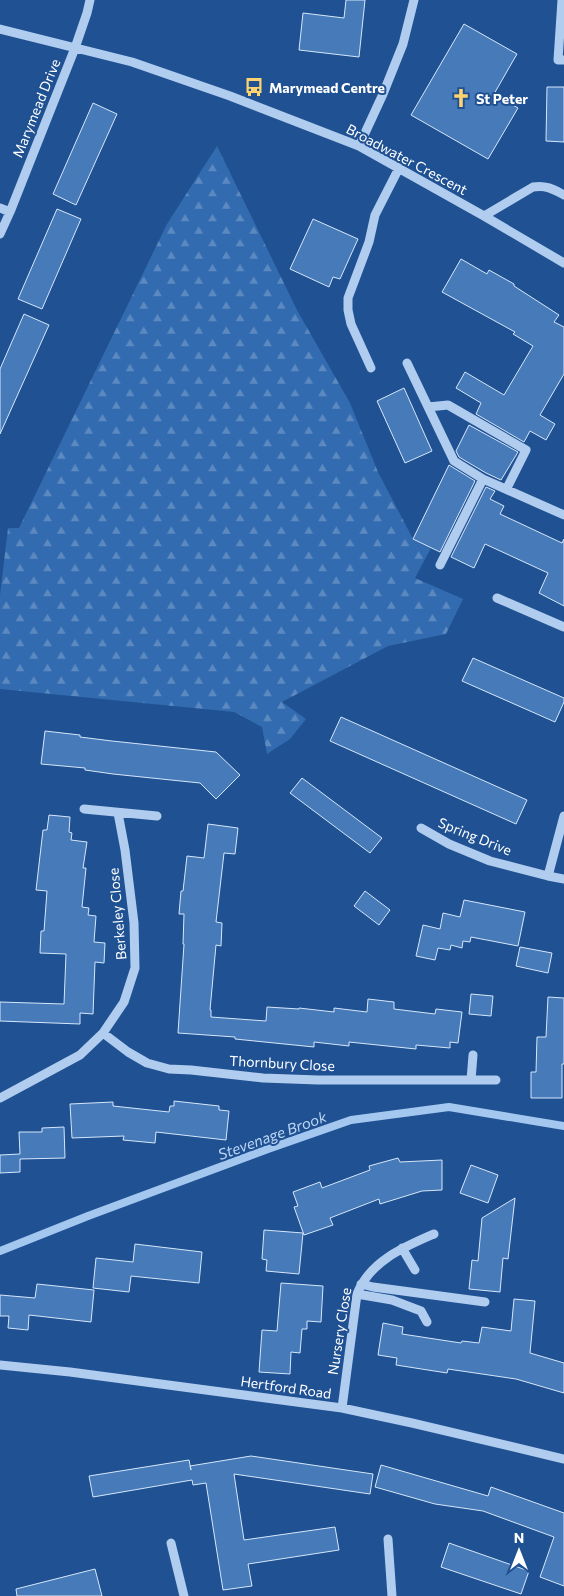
<svg xmlns="http://www.w3.org/2000/svg" width="564" height="1596" font-family="Commissioner,sans-serif">
<style>
.forest{fill:url(#forest-firs)}
.lines{fill:none;stroke-linecap:round;stroke-linejoin:round}
.stream{stroke:#a4c7ef;stroke-width:8}
.building{fill:#477ab9;stroke:#d6e7fa}
.minor{stroke:#b0ccee;stroke-width:9}
.labels{text-anchor:middle;dominant-baseline:central;stroke-width:4;stroke-linejoin:round;paint-order:stroke}
.poi-label{font-size:14px;font-weight:bold;fill:#fff;stroke:#1f5193;text-anchor:start}
.street-label{font-size:14px;fill:#fff;stroke:#1f5193}
.water-label{font-size:15px;font-style:italic;fill:#bdd6f5;stroke:#1f5193}
</style>
<defs>
<pattern id="forest-firs" width="22" height="20" patternUnits="userSpaceOnUse" patternTransform="scale(1.25)"><rect width="22" height="20" fill="#326bb0"/><path d="M5 1l3.5 6h-7zM16 11l3.5 6h-7z" fill="#5b89c0"/></pattern>
</defs>
<rect width="100%" height="100%" fill="#1f5193"/>
<path class="forest" d="M217,146l80,164 53,93 28,69 35,67 18,9 -16,30 48,21 -17,35 -58,12 -106,56 24,17 -16,20 -23,15 -5,-27 -28,-15 -234,-23v-94l8,-67h11l148,-304z"/>
<g class="lines">
<path class="stream" d="M0,1251l88,-35 180,-67 83,-29 98,-13 115,19"/>
</g>
<path class="building" d="M346,0h19l-6,57 -60,-7 4,-37 41,5z
M464,24l53,30 -23,40 24,14 -30,51 -77,-44z
M547,87h17v55l-18,-1z
M93,103l24,11 -41,91 -23,-11z
M57,209l24,10 -39,90 -24,-10z
M313,219l45,20 -18,40 -7,-2 -4,10 -39,-18z
M461,259l26,15 2,-4 25,14v2l45,29 -5,7 10,5v47l-24,41 15,9 -9,16 -16,-9 -6,11 -48,-28 5,-11 -25,-15 9,-16 39,23 29,-49 -20,-12 2,-2 -73,-40z
M24,314l25,11 -49,109v-65z
M404,388l28,63 -27,12 -28,-62z
M469,425l49,27 -17,28 -15,-7 -27,-16 -3,-6z
M449,465l26,16 -35,71 -27,-13z
M486,487l9,4 -5,8 14,7 -4,8 62,29 2,-4v67l-25,-13 9,-20 -63,-29 -11,24 -23,-11z
M473,658l91,40v4l-9,20 -93,-41z
M341,717l186,83 -11,24 -186,-83z
M45,731l35,4v2l32,4 104,11 24,23 -24,24 -16,-16 -87,-9 -28,-4v-2l-44,-4z
M302,778l80,60 -12,15 -80,-60z
M49,815l21,2 -1,15 3,1 -1,7 16,2 -4,26h3l-4,39 7,1 -1,7 8,1 -2,26 11,1 -1,20 -9,-1 -2,52 -13,-1v11l-80,-3v-19l64,2 2,-50 -26,-1 1,-22h3l3,-40 -11,-1 7,-60h4z
M208,824l30,4 -3,26 -11,-1 -8,69 6,1 -1,23 -5,-1 -6,65h1v7l55,4 1,-14 32,2v-1l35,4v-4l33,4 1,-13 26,3v7l41,5 1,-5 26,3 -4,31 -8,-1v6l-34,-3v4l-67,-7v4l-35,-4v5l-79,-8v-2l-57,-4 6,-89h-1l1,-30h-5l2,-23h2l4,-35 17,2z
M365,891l25,19 -11,15 -25,-19z
M464,900l61,12 -7,34 -47,-9 -1,5 -7,-1 -1,7 -11,-3 -1,5 -12,-2 -3,12 -19,-4 7,-31 17,4 3,-16 17,4z
M520,947l32,6 -4,20 -32,-7z
M471,994l22,2 -2,20 -22,-2z
M548,997l16,1v66h-2v34h-31v-26h5l1,-35h9z
M174,1101l45,5v4l10,1 -3,29 -70,-8 -1,11 -32,-3 1,-4 -52,2 -2,-34 43,-2v4l56,6 1,-6h4z
M64,1127l1,31 -45,1v13l-20,1v-18l20,-1 -1,-22h23v-4z
M398,1158l2,4 42,-2v30l-20,1 -42,13 -1,-5 -49,19 3,7 -29,10 -10,-28 4,-1 -5,-14 27,-10 2,6 48,-18 -1,-4z
M471,1165l27,10 -10,28 -28,-10z
M515,1198l-7,61 -5,-1 -3,34 -31,-3 3,-29 6,1 4,-43z
M264,1230l39,3 -4,41 -33,-3 1,-11 -5,-1z
M135,1244l67,8 -3,31 -68,-7 -2,16 -36,-4 3,-30 37,4z
M281,1283l42,3 -2,36 -14,-1v8h-5l-2,24 -9,-1 -1,22 -31,-2 3,-42 15,1z
M37,1284l57,6 -3,32 -62,-7 -1,15 -20,-2 1,-12h-9v-21l35,3z
M514,1299l21,2 -5,52 34,10v30l-48,-14 -68,-10 -1,4 -51,-8 1,-7 -19,-3 5,-32 20,4 -1,7 59,9 1,-2 17,2 3,-16 29,4z
M251,1456l122,18 -3,20 -136,-20 10,66 91,-13 4,23 -91,14 4,22 -29,4 -17,-107 -13,2 -1,-5 -99,17 -4,-21 100,-16 2,10 -1,-4z
M381,1465l107,31 3,-9 73,26v73l-24,-9 14,-40 -71,-26 -48,-7 -60,-17z
M449,1543l80,28 -8,23 -80,-27z
M95,1569l7,27h-85l-1,-7z"/>
<g class="lines">
<path class="minor" d="M562,0l-4,60h6
M0,29l132,33 98,34 129,50 125,70 80,47
M359,146l24,-52 20,-50 11,-44
M0,208l10,4
M484,216l49,-29c13,-2 20,2 31,8
M0,234l10,-22 65,-164 12,-35 3,-13
M407,363l47,98 29,18 81,36
M371,368l-20,-44 -3,-14v-12l21,-56 6,-27 24,-47
M428,407l20,-2 78,45 -19,38
M440,565l43,-86
M497,598l67,29
M84,809l73,7
M564,816l-16,60 16,3
M421,828l28,16 41,17 58,15
M103,1033l25,19 19,11 22,6 22,1 72,8 55,2h178
M471,1080l2,-25
M0,1098l80,-43 23,-22 21,-31 11,-34 -1,-45 -9,-73 -7,-37
M402,1248l13,22
M361,1284l12,3 112,15
M357,1294l35,6 29,11 6,11
M0,1365l70,7 272,36 70,15 152,36
M342,1408l15,-114c13,-33 47,-47 77,-60
M388,1539l4,57
M171,1543l13,53"/>
</g>
<defs>
<g id="bus-bare" transform="scale(1.5)"><path d="M-5-6H5V4H4V6H2V4H-2V6H-4V4H-5ZM-3.5-4V0h7V-4ZM-3.5 1.2v1.5H-2V1.2ZM2 1.2v1.5H3.5V1.2Z" fill="#fcd370" stroke="#1f5193" stroke-width="2.5" paint-order="stroke"/></g>
<g id="church-bare" transform="scale(1.5)"><path d="M-1.2-6h2.4v3.5h3.3v2.4h-3.3V6h-2.4V-.1h-3.3v-2.4h3.3Z" fill="#fcd370" stroke="#1f5193" stroke-width="2.5" paint-order="stroke"/></g>
</defs>
<g fill-rule="evenodd">
<use href="#bus-bare" x="254" y="87"/>
<use href="#church-bare" x="461" y="98"/>
</g>
<g class="labels">
<g class="poi-label">
<text x="269" y="87">Marymead Centre</text>
<text x="476" y="98">St Peter</text>
</g>
<g class="street-label">
<text transform="translate(36 108) rotate(-68)">Marymead Drive</text>
<text transform="translate(407 159) rotate(28)">Broadwater Crescent</text>
<text transform="translate(475 836) rotate(22)">Spring Drive</text>
<text transform="translate(117 914) rotate(-95)">Berkeley Close</text>
<text transform="translate(282 1063) rotate(3)">Thornbury Close</text>
<text transform="translate(339 1331) rotate(-81)">Nursery Close</text>
<text transform="translate(286 1387) rotate(8)">Hertford Road</text>
</g>
<g class="water-label">
<text transform="translate(272 1135) rotate(-20)">Stevenage Brook</text>
</g>
</g>
<g transform="translate(519 1551)" stroke="#1f5193" stroke-width="4" paint-order="stroke">
<path d="M0-4L9 19L0 12L-9 19Z" fill="#ffffff"/>
<text y="-8" font-size="14" font-weight="bold" text-anchor="middle" fill="#ffffff">N</text>
</g>
</svg>
